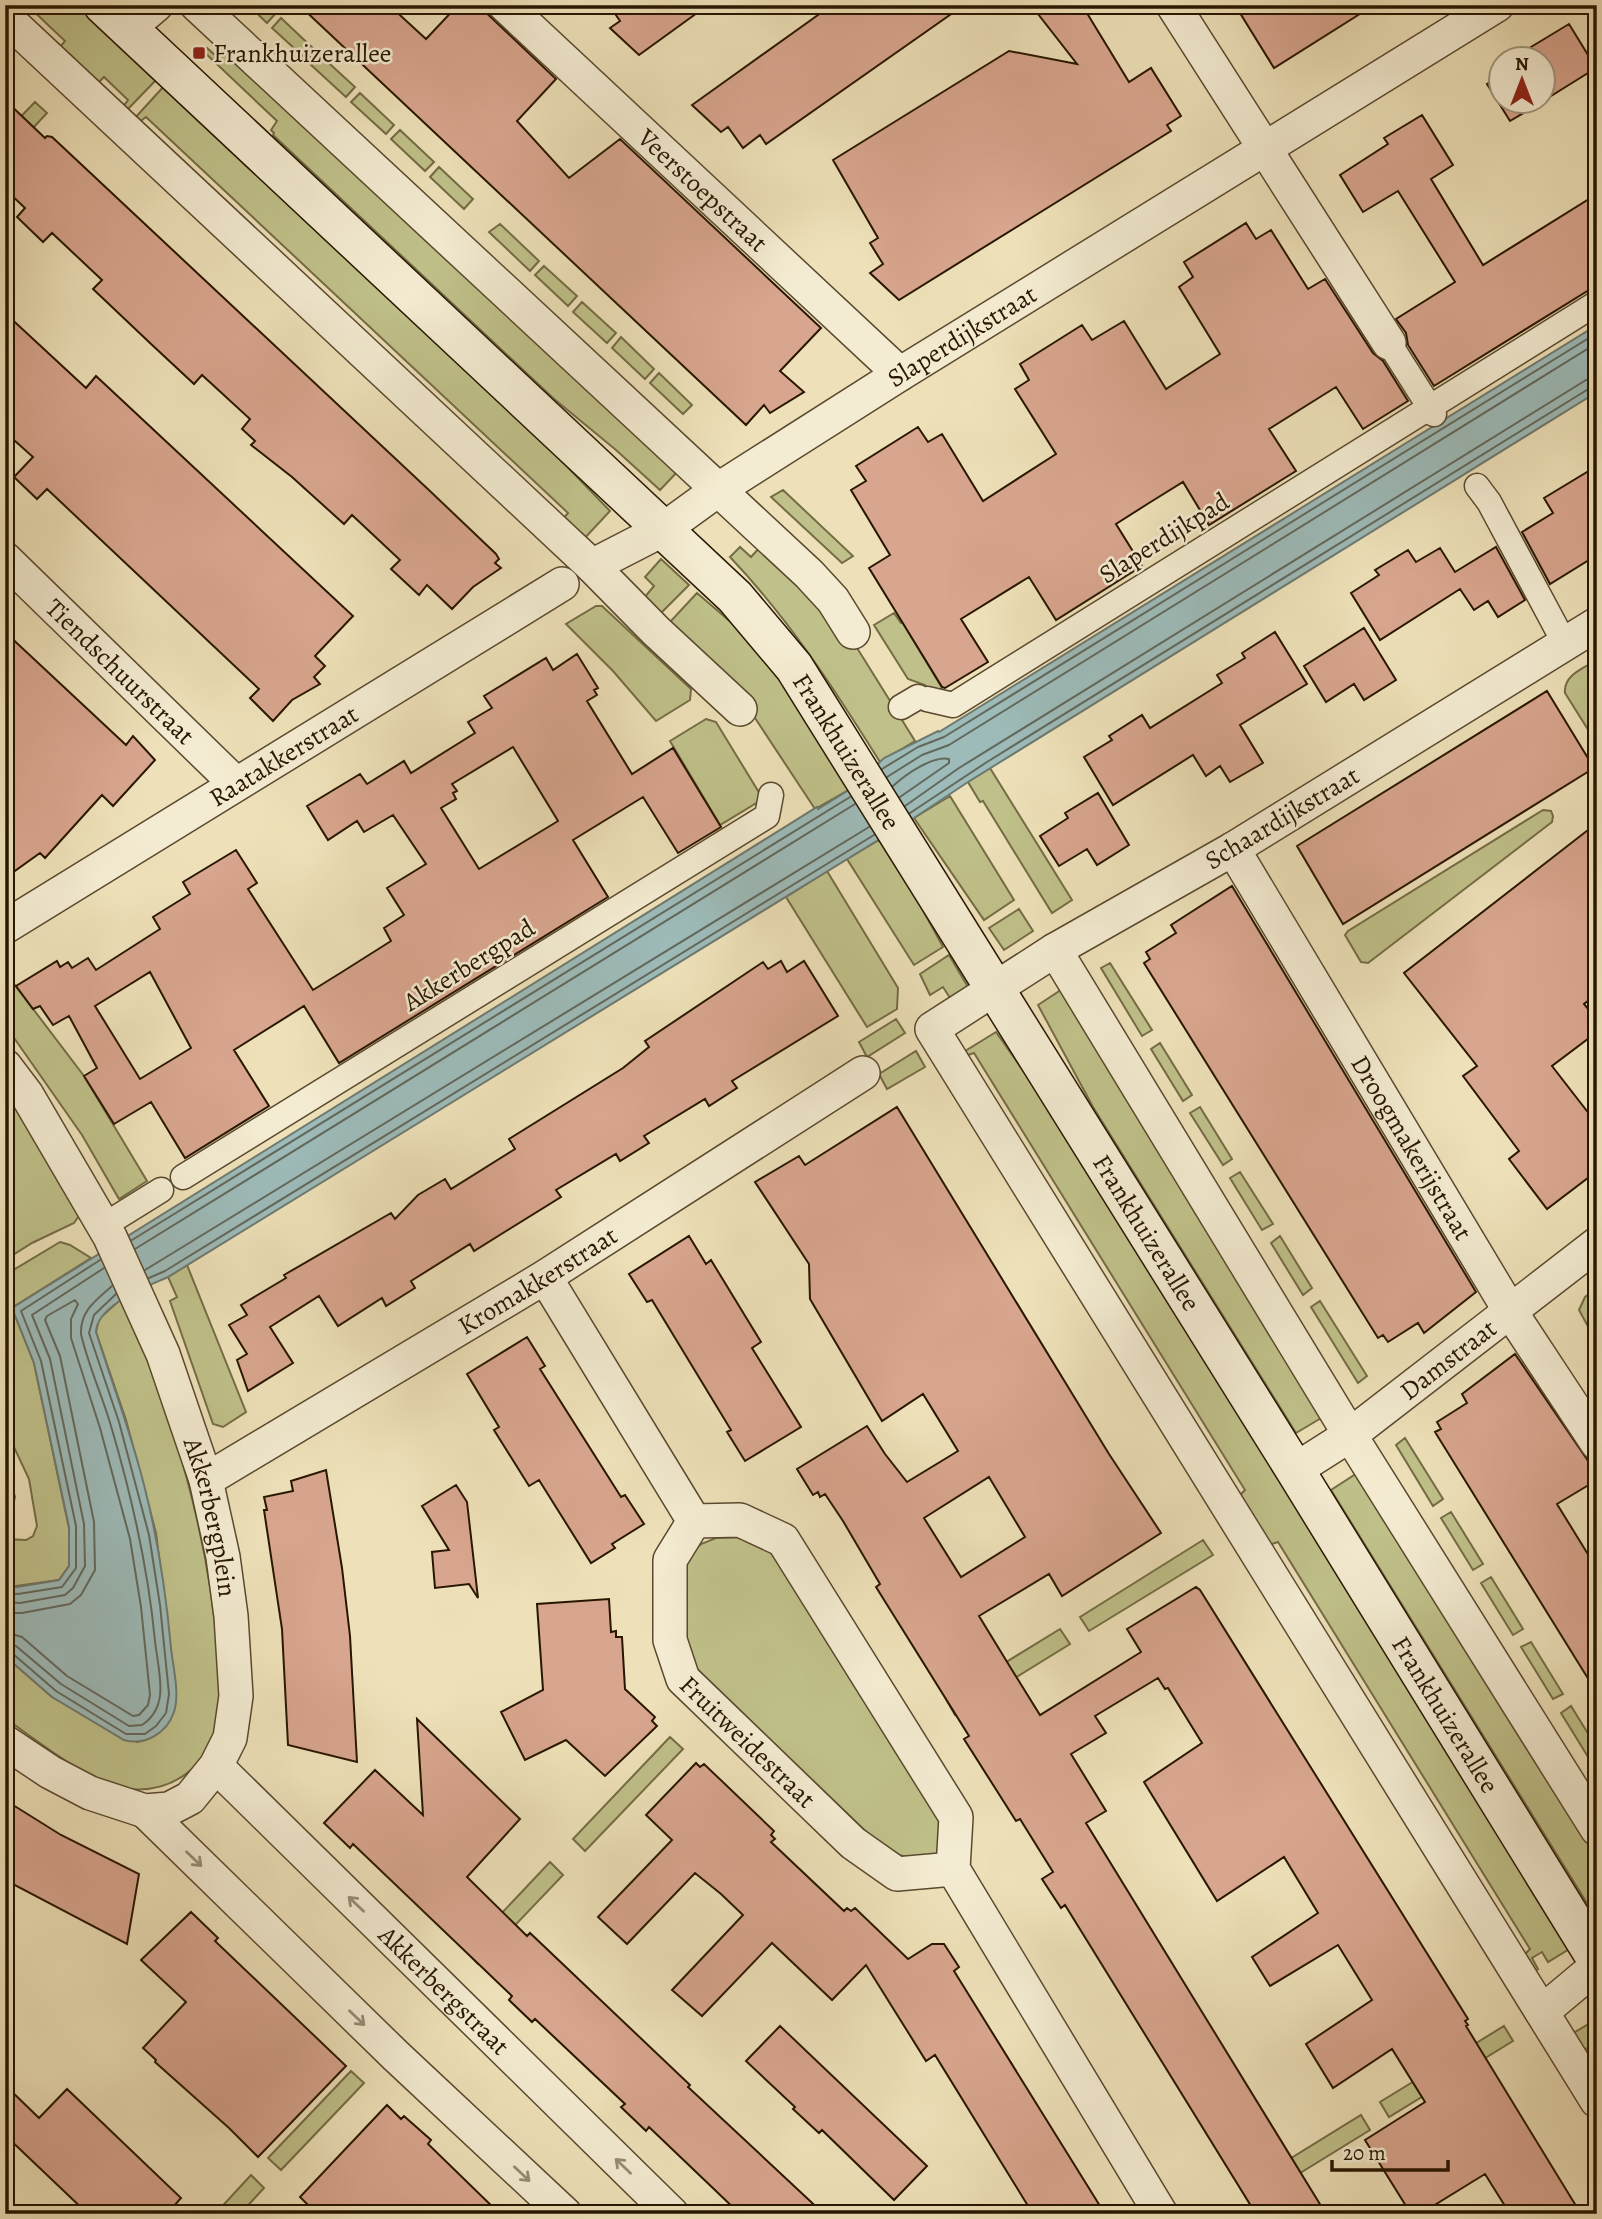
<svg xmlns="http://www.w3.org/2000/svg" width="1602" height="2219" font-family="Alegreya,serif">
<style>
.green{fill:#c0c18a;stroke:#746c45;stroke-width:2}
.water{fill:#9dbbb9;stroke:#6e796f;stroke-width:2}
.lines{fill:none;stroke-linecap:round;stroke-linejoin:round}
.shore{stroke:#62685c;stroke-width:2}
.building{fill:#d8a58e;stroke:#281600;stroke-width:2;fill-rule:evenodd}
.pedestrian-casing{stroke:#5a492e;stroke-width:27}
.minor-casing{stroke:#5a492e;stroke-width:36}
.secondary-casing{stroke:#281600;stroke-width:41}
.pedestrian{stroke:#f4ecd2;stroke-width:24}
.minor{stroke:#f4ecd2;stroke-width:33}
.secondary{stroke:#f4ecd2;stroke-width:38}
.oneway{stroke:#988c74}
.poi-dot{fill:#8f2418;stroke:#f4ecd2;stroke-width:2.5}
.labels{text-anchor:middle;dominant-baseline:central;stroke-width:5;stroke-linejoin:round;paint-order:stroke}
.poi-label{font-size:26px;fill:#281600;stroke:#f4ecd2;text-anchor:start}
.street-label{font-size:26px;fill:#281600;stroke:#f4ecd2}
</style>
<rect width="100%" height="100%" fill="#eee1b9"/>
<filter id="stains"><feTurbulence type="fractalNoise" baseFrequency=".00286" numOctaves="4"/><feColorMatrix values="0 0 0 0 .2 0 0 0 0 .09 0 0 0 0 .02 0 0 0 .5 -.17"/></filter>
<radialGradient id="worn" r=".72"><stop offset=".6" stop-color="#630" stop-opacity="0"/><stop offset="1" stop-color="#630" stop-opacity=".3"/></radialGradient>
<path class="green" d="M27,5h53l78,73 -31,32 -5,-2 6,-8 -24,-23 -7,7 -38,-36 6,-7z
M248,5h19l9,8 -9,10z
M281,18l34,32 -8,10 -35,-32z
M226,43l454,426 -20,21 -44,-40 -63,-52 -280,-263 1,-2 -3,-3 6,-9 -73,-69 3,-4 8,7z
M320,55l35,32 -9,10 -35,-32z
M165,85l387,366 58,60 -28,30 -20,-21 6,-7 -422,-396 -8,6 -4,-4z
M360,93l34,32 -8,9 -35,-32z
M35,102l12,11 -42,45v-25z
M400,130l34,32 -9,9 -34,-32z
M439,167l34,32 -9,10 -34,-32z
M500,224l39,37 -9,10 -41,-39z
M544,266l33,30 -9,10 -33,-31z
M582,302l34,31 -9,10 -34,-31z
M621,337l33,32 -9,10 -33,-31z
M659,373l33,32 -9,9 -33,-31z
M783,490l70,66 -11,7 -71,-66z
M761,546l88,89 66,106 -35,21c-45,-72 -91,-143 -150,-205l10,-10 11,10z
M661,559l28,26 -29,29 -16,-16 10,-12 -9,-9z
M697,593l50,43 23,27 82,125 -37,21 -62,-94 -83,-93z
M596,606h6l89,83 -1,11 -34,21 -43,-50 -47,-47z
M894,613l7,10h2l39,65 -10,6 -7,-9 -17,-6 -34,-54z
M1597,660v84l-32,-51c-2,-18 19,-25 32,-33z
M706,719l10,3 47,77 -43,26 -50,-84z
M990,768l82,132 -20,13 -69,-112 -3,1 -12,-20z
M950,796l64,104 -30,20 -70,-102z
M1543,810l8,1 2,5 -1,6 -184,141 -7,-1 -16,-27 3,-4z
M879,840l12,19 3,-2 49,90 -29,18 -67,-106z
M827,871l71,117 -1,21 -30,18 -81,-130z
M1019,909l14,22 -29,19 -15,-22z
M949,955l19,32 -18,11 -7,-11 -13,8 -10,-21z
M1110,963l42,67 -10,6 -41,-68z
M5,972l79,104 63,105 -28,18 -37,-64 -77,-110z
M1064,988l264,426 -32,19 -203,-326 -55,-102z
M896,1019l9,14 -38,24 -8,-15z
M996,1032l54,77 521,839 -23,14 -6,-10 -10,6 6,11 -7,4 -9,-16 8,-8 -252,-407 -9,3 -31,-48 7,-7 -271,-437 -9,3 -3,-3z
M1160,1043l32,52 -9,6 -32,-52z
M916,1051l9,16 -38,22 -8,-15z
M5,1089l76,124 -7,10 -42,20 -27,17z
M1200,1107l32,52 -9,6 -33,-52z
M1240,1172l33,52 -11,6 -32,-52z
M1280,1236l32,52 -9,7 -32,-52z
M60,1242l10,3 21,13 -79,50 22,55 35,165v38l-10,14 -50,7 -4,-2v-46l21,1 7,-4 4,-10 -8,-47 -24,-51v-153z
M187,1265l59,147 -23,15 -10,-3 -43,-123 7,-4 -9,-20z
M1597,1288v55l-18,-33 6,-13z
M121,1299c6,8 14,17 18,26 9,23 16,48 23,71 28,85 49,168 56,259 1,23 6,50 -1,74 -13,39 -45,64 -88,60 -37,-4 -93,-49 -124,-71v-62l47,41 85,45c25,-4 38,-23 39,-48l-20,-161 -30,-113 -30,-88 3,-13z
M1320,1301l47,75 -9,7 -47,-76z
M1405,1438l38,61 -10,7 -37,-61z
M5,1460l10,37 -2,8 -7,4z
M1362,1470l235,379v54l-7,5 -259,-418z
M1451,1512l32,52 -10,6 -32,-52z
M748,1537l20,8 177,281 -8,29c-25,3 -33,5 -55,-8l-185,-178 -11,-25 -3,-75 12,-20 6,-5 15,-6z
M1203,1540l10,15 -124,76 -9,-14z
M1491,1577l32,52 -10,6 -32,-52z
M1060,1629l10,15 -115,71 -9,-16z
M1531,1642l32,52 -10,5 -32,-52z
M1571,1706l26,42v15l-4,2 -32,-52z
M670,1737l13,12 -98,102 -12,-12z
M550,1862l13,13 -85,89 -12,-13z
M1597,2019v39l-7,-11 -9,4 -11,-16z
M1504,2026l9,15 -124,76 -9,-15z
M351,2071l13,12 -83,87 -13,-12z
M1361,2115l9,15 -120,74 -9,-15z
M251,2175l13,13 -24,26h-25z"/>
<path class="water" d="M1597,325v67l-629,390 -54,36 -746,459c-22,10 -71,28 -72,55 16,51 35,101 48,153 14,54 22,108 27,163 2,20 9,45 3,64 -7,21 -29,34 -50,28l-72,-43 -47,-41v-70l12,1 42,-7 10,-14v-39l-35,-164 -22,-55 805,-501 1,2 34,-21 32,-30 54,-27 1,1z"/>
<g class="lines">
<path class="shore" d="M882,769l36,-22 26,-10 653,-404
M887,777l35,-22 27,-10 648,-402
M893,786c12,-11 40,-31 56,-27v4l-49,34
M905,806l54,-38 627,-388 11,-2
M910,813l77,-51 603,-374 7,-2
M132,1240l718,-443
M135,1249l720,-445
M145,1270l724,-443
M149,1278l16,-7 709,-436
M5,1593l13,1 44,-7 14,-19v-42l-35,-165 -20,-50 79,-51
M5,1602l15,1 45,-8 8,-7 12,-22 -1,-42 -34,-165 -18,-44 72,-47
M5,1613h17l48,-9 11,-9 14,-25 -1,-48 -34,-166 -15,-36 2,-4 28,-16 3,4 -7,15v19l29,90 30,111 11,68 9,88 -2,10 -9,10 -6,1 -66,-40 -45,-39 -17,-5
M5,1643l11,3 45,38 68,42 13,-1c29,-19 16,-54 13,-84 -7,-74 -23,-144 -44,-215 -9,-31 -23,-61 -30,-92 -1,-23 15,-34 31,-48
M5,1652l7,1 44,38 70,43h19l11,-8 10,-13 3,-19 -9,-89 -11,-70 -30,-113 -30,-89 5,-18 22,-21"/>
</g>
<path class="building" d="M299,5h90l37,34 32,-34h20l78,74 -39,42 52,57 51,-39 201,189 -41,43 24,21 -34,21 -6,-8 -18,20z
M609,5h99l-69,50 -29,-27 10,-7z
M832,5h132l-198,139 -6,-9 -17,13 -15,-21 -7,5 -29,-27z
M1031,5h51l47,77 22,-14 30,48 -14,9 4,6 -272,169 -29,-27 13,-9 -13,-21 8,-5 -45,-78 176,-109 68,13z
M1235,5h139l-100,63z
M1569,24l27,44 -53,33v-41h-17l9,-7 -4,-6z
M1501,75v27h41l-32,19 -23,-37z
M5,100l40,38 2,-2 5,1 379,355 65,62 3,5 -4,4 6,5 -28,19 -21,22 -25,-24 -8,10 -28,-26 9,-9 -48,-45 -8,9 -52,-47 -41,-32 4,-4 -13,-12 8,-10 -48,-44 -8,9 -44,-41 -57,-54 9,-9 -50,-47 -9,9 -26,-25 8,-9 -20,-19z
M1422,115l31,50 -22,14 52,86 114,-71v91l-163,101 -26,-41 -2,-12 -10,-14 59,-37 -57,-91 -35,21 -23,-37 48,-31 -4,-6z
M1246,223l10,16 15,-9 37,59 17,-10 48,74 10,8 25,40 -45,28 -27,-42 -67,42 27,42 -87,54 -26,-43 -34,21 -33,21 26,42 -86,54 -27,-43 -68,42 27,43 -43,26 -3,-1 -73,-119 21,-13 -39,-65 15,-9 -10,-15 62,-39 10,15 14,-8 41,67 73,-47 -41,-65 14,-9 -9,-16 62,-39 10,15 32,-19 42,68 54,-35 -41,-67 14,-10 -9,-15z
M5,313l81,75 10,-12 257,240 -38,40 10,10 -11,11 6,7 -28,16 -19,21 -23,-23 9,-9 -212,-200 -10,10 -23,-22 19,-20 -28,-25z
M1597,466v89l-47,29 -28,-52 31,-19 -9,-15z
M1496,547l29,53 -27,17 -10,-16 -14,9 -14,-21 -80,51 -29,-47 28,-18 -4,-5 33,-20 8,12 24,-14 15,24z
M1364,628l32,52 -32,20 -10,-16 -28,18 -22,-36z
M5,632l121,113 7,-9 22,24 -42,46 -11,-11 -57,63 -5,-5 -35,25z
M1275,632l32,52 -67,41 23,38 -33,19 -10,-16 -14,10 -13,-21 -80,50 -29,-48 28,-17 -3,-4 33,-21 8,13 72,-45 -5,-8 28,-17 -3,-5z
M577,654l21,34 -4,2 3,5 -10,6 45,73 41,-26 48,79 -43,26 -35,-56 -70,43 35,57 -269,166 -35,-57 -70,44 35,56 -84,52 -34,-56 -37,22 -30,-48 13,-8 -28,-52 -16,9 -13,-19 -7,3 -17,-23 41,-25 3,6 8,-5 4,6 16,-10 8,12 64,-41 -7,-12 37,-23 -7,-12 53,-32 21,33 -9,6 65,101 29,-18 49,-31 -7,-13 20,-13 -17,-27 39,-24 -33,-49 -29,17 -7,-11 -29,19 -21,-34 53,-32 7,10 37,-23 7,12 64,-40 -7,-11 24,-14 -8,-12 62,-38 7,12zM513,747l45,74 -79,48 -38,-61 15,-9 -3,-6 4,-2 -5,-7zM150,972l41,76 -51,31 -45,-73z
M1547,691l47,77 -251,156 -46,-78z
M1098,793l31,52 -32,20 -10,-16 -28,17 -19,-30 28,-18 -3,-5z
M1597,823v171l-13,10 13,16v12l-45,34 45,58v47l-50,38 -38,-50 10,-8 -56,-75 14,-10 -73,-93z
M1232,886l244,406 -52,41 -6,-10 -30,19 -5,-7 -5,3 -234,-375 6,-4 -4,-7 30,-19 -5,-8z
M781,961l6,11 17,-11 34,55 -106,65 5,7 -28,18 -4,-7 -61,37 5,7 -29,18 -4,-7 -60,36 5,7 -87,54 -4,-7 -59,37 4,7 -29,18 -4,-8 -44,28 -19,-30 -49,31 23,36 -45,28 -11,-31 10,-6 -18,-29 18,-10 -6,-10 45,-27 -2,-3 107,-62 4,6 23,-24 27,-16 6,10 64,-40 -6,-10 114,-71 26,-21 -4,-6 118,-79 5,7z
M897,1107l212,347 52,79 -99,63 -13,-22 -70,42 33,54 28,45 101,-63 -14,-23 69,-42 4,3 268,429 -3,2 3,4 -2,1 115,188h-71l-25,-40 -65,40h-9l-46,-74 60,-38 -33,-53 -59,39 -27,-44 66,-44 -34,-55 -68,41 -18,-29 66,-44 -34,-56 -67,44 -73,-119 58,-39 -34,-55 -3,1 -7,-11 -63,38 11,17 -35,21 35,57 -20,12 240,391h-70l-191,-309 -4,3 -19,-29 11,-7 -33,-53 -4,2 -52,-82 5,-3 -93,-149 4,-3 -37,-63 -18,-27 -5,3 -2,-5 -5,3 -16,-26 70,-43 18,28 22,28 51,-31 -35,-57 -41,27 -72,-122 -1,-35 -54,-82 44,-26 6,9zM989,1477l36,60 -64,40 -37,-59z
M689,1236l17,28 5,-4 50,82 -9,6 49,79 -56,34 -18,-29 4,-2 -79,-130 -5,2 -18,-28z
M527,1337l18,29 -5,3 81,128 4,-2 19,29 -32,20 3,4 -24,15 -52,-83 -10,6 -35,-56 5,-3 -32,-53z
M1515,1354l82,120v6l-40,24 40,65v124l-162,-261 6,-3 -4,-7 30,-19 -5,-9z
M326,1470l16,98 8,68 7,126 -69,-17 -6,-116 -18,-119h3l-3,-13 29,-6 -2,-10z
M456,1485l11,17 11,96 -9,-14 -34,4 -3,-36 17,-2 -27,-44z
M609,1599l2,33 5,-1v6h6l3,52 30,28 -3,4 5,5 -52,50 -39,-36 -41,20 -24,-48 42,-22 -6,-86z
M417,1719l103,100 -53,58 60,59 3,-3 160,152 -2,2 136,127h-84l-91,-87 -3,4 -25,-24 4,-3 -90,-85 -3,3 -23,-22 3,-4 -159,-152 -3,4 -26,-25 51,-53 48,45z
M696,1763l4,4 4,-3 70,67 -3,4 4,4 -4,3 73,69 3,-3 4,3 4,-3 53,51 24,-15h12l15,23 -5,4 151,243h-72l-98,-159 -9,6 -60,-96 -34,35 -60,-57 -70,73 -30,-26 71,-75 -22,-21 -26,-21 -68,71 -29,-27 74,-77 -26,-25z
M5,1800l56,35 78,39 -12,70 -122,-64z
M191,1912l27,26 -3,3 131,125 -88,91 -29,-29 -74,-66 1,-2 -13,-12 43,-46 -45,-42z
M780,2026l147,140 -33,34 -72,-70 -3,3 -26,-24 2,-2 -49,-46z
M5,2085l34,33 28,-29 114,109 -14,16h-79l-83,-79z
M387,2105l14,14 3,-3 27,24 -3,4 72,70h-183l-17,-17z"/>
<g class="lines">
<g class="pedestrian-casing">
<path id="pedestrian" d="M1389,343l45,71
M1477,486l12,16 76,142
M927,699l26,6 644,-402
M901,707l17,-10
M183,1177l584,-361 4,-21
M103,1226l58,-36"/>
</g>
<g class="minor-casing">
<g id="minor">
<path d="M197,5l612,569 24,26 20,32"/>
<path id="s1" d="M505,5l395,369"/>
<path d="M1173,5l216,338"/>
<path d="M5,17l587,549 64,65 84,78"/>
<path d="M128,29l28,-24"/>
<path id="s2" d="M5,559l231,225"/>
<path id="s3" d="M592,566l72,-37 55,-40 181,-115 597,-369"/>
<path d="M1597,624l-364,225 -178,101 -123,79 665,1072"/>
<path id="s4" d="M1233,849l277,462 87,132"/>
<path id="s5" d="M5,927l557,-343"/>
<path d="M1055,950l295,485 247,394"/>
<path id="s6" d="M5,1066l22,29 83,142 53,117 43,126 17,77 8,59 5,80 -6,42 -14,28 -26,32 -21,11 -24,2 -55,-18 -40,-21 -45,-30"/>
<path d="M545,1277l149,244"/>
<path id="s7" d="M1295,1470l55,-35 247,-191"/>
<path id="s8" d="M206,1480l339,-203 318,-204"/>
<path d="M694,1521l46,-1 43,20 173,277 -3,52 208,345"/>
<path id="s9" d="M694,1521l-24,39v80l13,39 170,164 44,31 56,-5"/>
<path id="s10" d="M216,1766l456,448"/>
<path d="M145,1811l250,244 170,159"/>
<path d="M1542,2012l55,-46"/>
</g>
</g>
<g class="secondary-casing">
<g id="secondary">
<path id="s11" d="M103,5l632,592 59,70 501,803 302,490"/>
</g>
</g>
<use href="#pedestrian" class="pedestrian"/>
<use href="#minor" class="minor"/>
<use href="#secondary" class="secondary"/>
</g>
<defs><path id="oneway-shaft" d="M-6 0H5M1.5-3L5.5 0L1.5 3" fill="none" stroke-width="1.6" stroke-linecap="round" stroke-linejoin="round" transform="scale(1.75)"/></defs>
<g class="oneway">
<use href="#oneway-shaft" transform="translate(194 1859) rotate(44)"/>
<use href="#oneway-shaft" transform="translate(356 1904) rotate(-136)"/>
<use href="#oneway-shaft" transform="translate(357 2018) rotate(44)"/>
<use href="#oneway-shaft" transform="translate(623 2166) rotate(-136)"/>
<use href="#oneway-shaft" transform="translate(522 2174) rotate(43)"/>
</g>
<rect class="poi-dot" x="192" y="46" width="14" height="14" rx="3.5"/>
<g class="labels">
<g class="poi-label">
<text x="213" y="53">Frankhuizerallee</text>
</g>
<g class="street-label">
<text stroke="none"><textPath href="#s1" startOffset="271">Veerstoepstraat</textPath></text>
<text stroke="none"><textPath href="#s3" startOffset="436">Slaperdijkstraat</textPath></text>
<text transform="translate(1164 538) rotate(-32)">Slaperdijkpad</text>
<text stroke="none"><textPath href="#s2" startOffset="161">Tiendschuurstraat</textPath></text>
<text stroke="none"><textPath href="#s11" startOffset="1057">Frankhuizerallee</textPath></text>
<text stroke="none"><textPath href="#s5" startOffset="327">Raatakkerstraat</textPath></text>
<text transform="translate(1282 818) rotate(-31)">Schaardijkstraat</text>
<text transform="translate(469 965) rotate(-32)">Akkerbergpad</text>
<text stroke="none"><textPath href="#s4" startOffset="348">Droogmakerijstraat</textPath></text>
<text stroke="none"><textPath href="#s11" startOffset="1624">Frankhuizerallee</textPath></text>
<text stroke="none"><textPath href="#s8" startOffset="387">Kromakkerstraat</textPath></text>
<text stroke="none"><textPath href="#s7" startOffset="189">Damstraat</textPath></text>
<text stroke="none"><textPath href="#s6" startOffset="500">Akkerbergplein</textPath></text>
<text stroke="none"><textPath href="#s11" startOffset="2191">Frankhuizerallee</textPath></text>
<text stroke="none"><textPath href="#s9" startOffset="257">Fruitweidestraat</textPath></text>
<text stroke="none"><textPath href="#s10" startOffset="320">Akkerbergstraat</textPath></text>
</g>
</g>
<rect width="1602" height="2219" fill="none" stroke="#eee1b9" stroke-width="28"/>
<rect x="7" y="7" width="1588" height="2205" fill="none" stroke="#281600" stroke-width="3.5"/>
<rect x="14" y="14" width="1574" height="2191" fill="none" stroke="#281600" stroke-width="2"/>
<g transform="translate(1522 80)"><circle r="33" fill="#f4ecd2" stroke="#a2967e" stroke-width="2"/>
<path d="M0-5L12 26L0 18L-12 26Z" fill="#8f2418"/>
<text y="-10" font-size="19" font-weight="bold" text-anchor="middle" fill="#281600">N</text>
</g>
<path d="M1332 2160v10h116v-10" fill="none" stroke="#281600" stroke-width="3.5"/>
<text x="1343" y="2160" font-size="21" fill="#281600" stroke="#f4ecd2" stroke-width="5" paint-order="stroke">20 m</text>
<rect width="100%" height="100%" filter="url(#stains)"/>
<rect width="100%" height="100%" fill="url(#worn)"/>
</svg>
